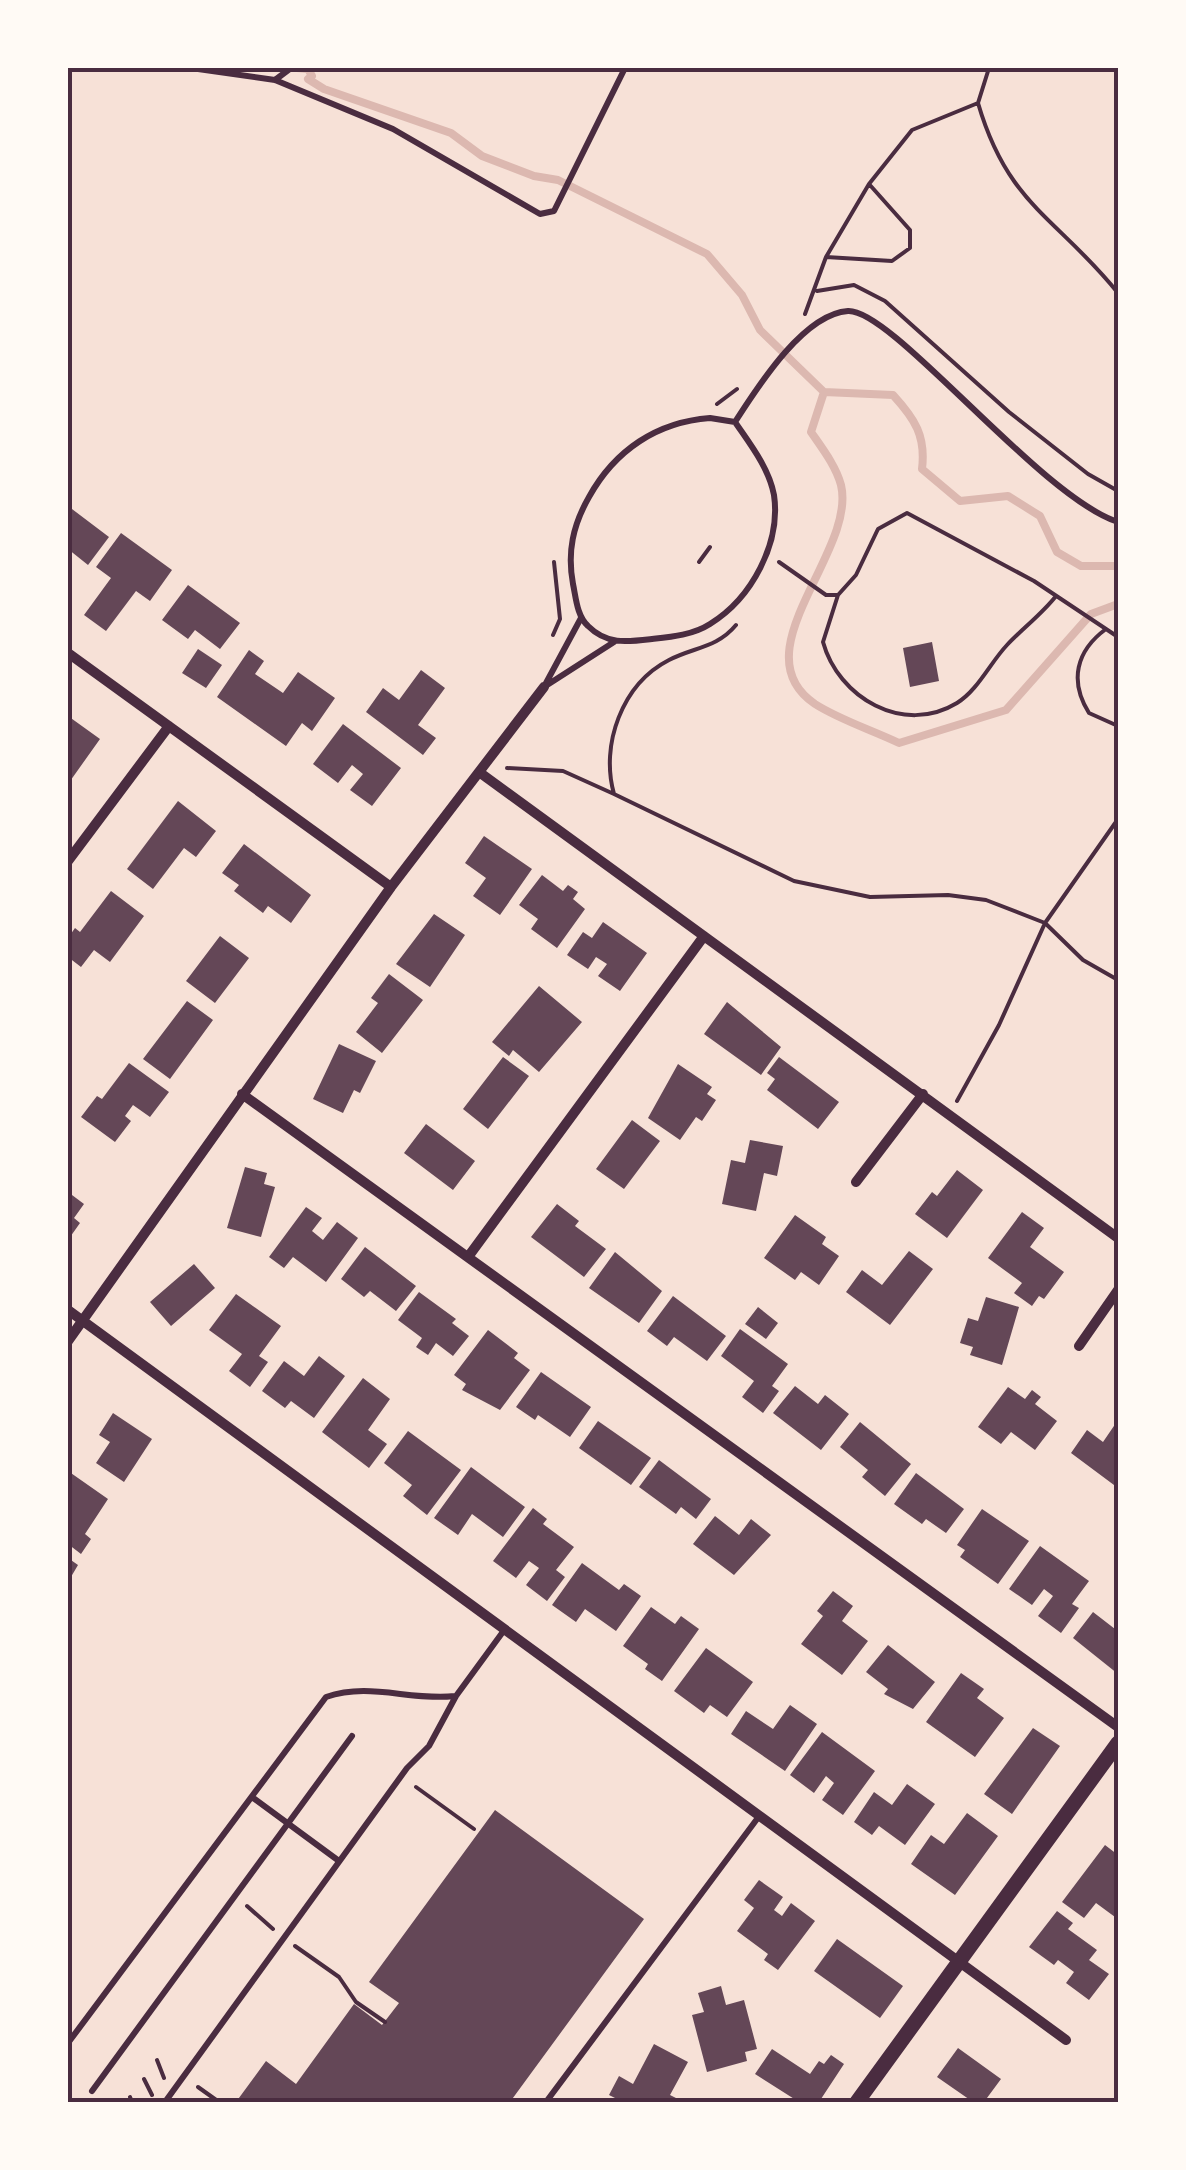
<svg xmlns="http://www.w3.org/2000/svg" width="1186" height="2170" font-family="'Work Sans',sans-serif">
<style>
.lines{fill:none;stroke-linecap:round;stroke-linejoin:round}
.stream{stroke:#dcb8b0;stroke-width:8}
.building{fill:#644757}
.path{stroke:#4a2c40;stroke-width:4}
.service{stroke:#4a2c40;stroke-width:6}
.minor{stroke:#4a2c40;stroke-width:10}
.tertiary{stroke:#4a2c40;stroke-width:15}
.neatline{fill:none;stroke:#4a2c40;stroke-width:4}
</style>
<rect width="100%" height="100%" fill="#f7e1d7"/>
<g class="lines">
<path class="stream" d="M297,68l11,1 4,7 -4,3 16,10 127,44 31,23 52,20 24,4 149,74 35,41 18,35 64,62 69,3c22,24 33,41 29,74l38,32 48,-5 32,20 17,36 24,14h37
M824,392l-13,40c11,16 25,34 30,53 16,67 -103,167 -26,219 25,16 57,26 84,39l107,-33 85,-96 27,-10"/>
</g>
<path class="building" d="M68,506l41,31 -21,28 -20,-16z
M121,533l51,37 -22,31 -14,-10 -30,40 -22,-16 27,-37 -15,-11z
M188,585l52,38 -20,26 -25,-19 -7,9 -26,-19z
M932,642l7,39 -29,6 -7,-39z
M198,649l24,16 -16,23 -24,-15z
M249,650l15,11 -9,13 28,19 15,-21 37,26 -23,33 -10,-8 -16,23 -69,-49z
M421,670l24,18 -27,37 18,13 -13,17 -57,-43 17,-24 16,12z
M68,716l32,23 -32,45z
M343,724l58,44 -29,38 -22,-16 13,-16 -11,-9 -14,18 -25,-19z
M178,801l38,30 -20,26 -12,-9 -31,41 -26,-20z
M484,836l48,33 -32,46 -27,-19 13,-18 -21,-15z
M244,844l67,51 -20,28 -23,-17 -5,7 -29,-22 5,-6 -17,-12z
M542,875l21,16 5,-6 10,7 -5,7 12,10 -28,39 -26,-19 7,-10 -19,-14z
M111,891l33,25 -34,46 -16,-12 -13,17 -13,-10v-19l7,-10 5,4z
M434,914l31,21 -35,52 -34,-23z
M603,922l44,31 -27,38 -22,-15 9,-12 -11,-7 -8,12 -21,-14 16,-23 9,6z
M220,936l29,22 -34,45 -29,-22z
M389,974l34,26 -41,53 -26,-21 22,-29 -7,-5z
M539,986l43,36 -43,50 -26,-22 -4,6 -17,-14z
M187,1001l26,19 -43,59 -27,-20z
M727,1002l54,45 -20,28 -57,-41z
M339,1044l37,17 -16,32 -6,-3 -11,23 -30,-14z
M503,1057l26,19 -41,53 -25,-20z
M779,1057l60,45 -21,27 -51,-39 8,-11 -8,-6z
M129,1063l40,29 -19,25 -17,-12 -8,11 6,5 -16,21 -34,-25 16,-21 5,3z
M678,1064l34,23 -5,7 9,6 -14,21 -6,-4 -16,23 -32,-22z
M632,1120l28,21 -36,48 -28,-20z
M426,1124l49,37 -22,29 -49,-37z
M750,1140l33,6 -6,30 -13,-3 -8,38 -34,-7 9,-44 14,3z
M245,1167l22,6 -3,11 11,3 -14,50 -34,-9z
M957,1170l26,20 -36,48 -32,-24 17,-22 5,4z
M68,1192l16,12 -10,14 6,5 -12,17z
M557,1204l22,17 -4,5 31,23 -22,28 -53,-40z
M306,1207l16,11 -10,13 11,9 14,-18 21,16 -32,44 -33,-25 -9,11 -15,-11z
M1022,1212l22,16 -14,19 34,25 -20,27 -5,-3 -7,10 -18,-13 8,-10 -34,-25z
M795,1215l31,22 -4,7 17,12 -20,29 -18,-13 -6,8 -31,-22z
M365,1247l51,39 -20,25 -26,-20 -6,6 -23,-18z
M909,1251l24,18 -43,56 -44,-33 16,-22 20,15z
M615,1252l47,39 -23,32 -50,-35z
M194,1264l21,24 -44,38 -21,-24z
M419,1292l37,27 -4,4 17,13 -16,20 -17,-13 -8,12 -12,-8 6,-9 -24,-18z
M236,1294l45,32 -22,30 9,6 -18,25 -21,-16 13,-17 -33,-24z
M673,1296l53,40 -19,25 -33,-24 -7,9 -20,-15z
M986,1297l33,10 -17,58 -32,-10 3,-8 -13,-4 8,-25 10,3z
M758,1307l20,16 -12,16 -21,-15z
M740,1329l48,35 -16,22 7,5 -16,22 -21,-16 12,-16 -33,-25z
M488,1330l30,23 -4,5 16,12 -30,40 -38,-20 4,-6 -12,-9z
M319,1356l26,20 -31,42 -23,-17 -6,7 -23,-17 22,-30 20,15z
M541,1372l50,35 -21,30 -32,-22 -3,5 -19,-13z
M363,1378l27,21 -22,31 19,14 -18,24 -47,-36z
M795,1386l23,18 7,-9 24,19 -28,36 -48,-37z
M1008,1387l17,12 7,-9 9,7 -6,7 22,17 -22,29 -24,-18 -10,12 -23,-17z
M113,1413l39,26 -28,43 -28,-19 14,-21 -11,-7z
M1118,1420v68l-47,-35 16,-23 16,12z
M598,1421l53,37 -20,27 -52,-37z
M860,1422l51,42 -26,32 -23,-19 6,-7 -28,-23z
M408,1431l53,39 -34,45 -24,-19 9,-11 -28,-22z
M659,1460l52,39 -15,20 -15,-12 -5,7 -37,-27z
M471,1467l54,40 -22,30 -31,-23 -14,21 -24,-17z
M68,1471l40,28 -23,35 6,5 -10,15 -13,-10z
M916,1473l48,36 -18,24 -20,-14 -4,5 -28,-20z
M533,1508l14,11 -4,5 31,23 -18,23 9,7 -18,24 -21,-16 13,-17 -10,-7 -13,17 -23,-17z
M982,1509l47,32 -31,43 -38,-27 5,-7 -8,-5z
M715,1516l24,19 12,-16 20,16 -37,40 -41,-31z
M1040,1546l49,35 -17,23 7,4 -18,25 -23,-17 15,-20 -9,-7 -12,16 -23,-16z
M68,1558l10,7 -10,17z
M582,1563l37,27 5,-6 17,12 -25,35 -31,-22 -9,13 -24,-17z
M833,1591l20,15 -11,15 26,20 -26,34 -41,-31 22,-28 -6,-5z
M651,1607l24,17 6,-8 18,13 -37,52 -17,-12 3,-5 -25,-18z
M1093,1612l22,17 3,-4v49l-45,-36z
M888,1645l47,37 -22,27 -29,-15 4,-5 -22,-17z
M706,1648l47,34 -26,35 -17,-12 -6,8 -30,-22z
M961,1673l23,16 -7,9 27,20 -29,39 -49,-35z
M790,1705l27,19 -32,47 -54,-37 15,-23 27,18z
M1033,1728l27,18 -48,68 -28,-20z
M822,1732l53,39 -32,44 -21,-15 12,-17 -8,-7 -12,17 -24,-18z
M907,1784l28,20 -30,41 -26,-19 -7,9 -18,-13 20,-30 18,13z
M495,1810l149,109 -134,183h-274l30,-41 30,23 58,-80 28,21 17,-22 -30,-21z
M967,1813l31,23 -43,59 -44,-31 20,-29 13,9z
M1105,1845l13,10v57l-3,5 -19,-14 -12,15 -22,-16z
M759,1880l24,17 -9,13 8,6 9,-13 24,18 -37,49 -14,-10 4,-6 -31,-23 17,-23 -10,-8z
M1057,1911l16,12 -5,6 29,21 -8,10 20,14 -20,26 -23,-17 8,-11 -16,-12 -4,5 -25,-18z
M837,1939l66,47 -23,32 -66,-47z
M721,1986l5,19 18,-5 13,49 -12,3 2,9 -40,11 -15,-57 12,-3 -6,-19z
M654,2044l34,18 -18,33 14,7h-61l-14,-7 10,-19 14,8z
M958,2048l43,31 -17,23h-11l-36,-25z
M772,2049l38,25 9,-13 5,3 7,-9 13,9 -25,38h-20l-44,-28z"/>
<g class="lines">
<path class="path" d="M978,103c30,103 79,114 140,190
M826,257l66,4 18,-13v-18l-41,-46
M817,291l37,-6 31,16 124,111 79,62 30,17
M805,314l21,-57 43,-73 43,-54 66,-27 11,-35
M717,404l20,-15
M699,562l11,-15
M779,562l47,33h12
M1056,596c-14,18 -33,32 -49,49 -17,18 -29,45 -50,58 -54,33 -119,-6 -134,-61l15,-47 18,-20 22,-46 29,-16 127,68 84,56
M736,625c-19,23 -42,22 -67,35 -47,24 -69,85 -55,134l180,87 76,16 78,-2 38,5 59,23 38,37 35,20
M1106,629c-30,22 -37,52 -17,84l29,13
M553,635l7,-16 -6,-57
M507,768l56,3 51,23
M957,1101l42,-76 46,-102 73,-104
M416,1787l58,42
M247,1906l26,23
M295,1946l44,31 17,25 29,20
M157,2060l7,18
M144,2079l8,16
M198,2087l21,15
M130,2097l2,5"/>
<path class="service" d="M191,68l84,12 118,49 147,85 14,-3 71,-143
M275,80l16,-12
M710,418l25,4c15,22 34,46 39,73 7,48 -22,103 -64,129 -17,11 -39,13 -58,15 -25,3 -45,6 -64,-13 -11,-10 -12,-28 -15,-42 -6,-32 0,-59 16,-87 26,-47 68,-75 121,-79z
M735,422c22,-34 68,-108 113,-111 45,-2 192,186 270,211
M546,683l35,-65
M544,687l70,-45
M252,1797l87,64
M68,2043l258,-346c44,-15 83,4 129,-1
M92,2091l260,-355
M165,2102l242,-334 22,-22 27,-50 49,-67
M546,2102l214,-287"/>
<path class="minor" d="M68,653l323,234
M479,772l639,466
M68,861l101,-135
M242,1094l876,633
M856,1182l67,-88
M468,1257l236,-321
M68,1310l998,730
M68,1341l323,-454 153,-200
M1079,1346l39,-56"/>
<path class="tertiary" d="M857,2102l261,-359"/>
</g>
<rect width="1186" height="2170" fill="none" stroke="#fffaf5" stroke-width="140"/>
<rect x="70" y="70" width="1046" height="2030" class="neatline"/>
</svg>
